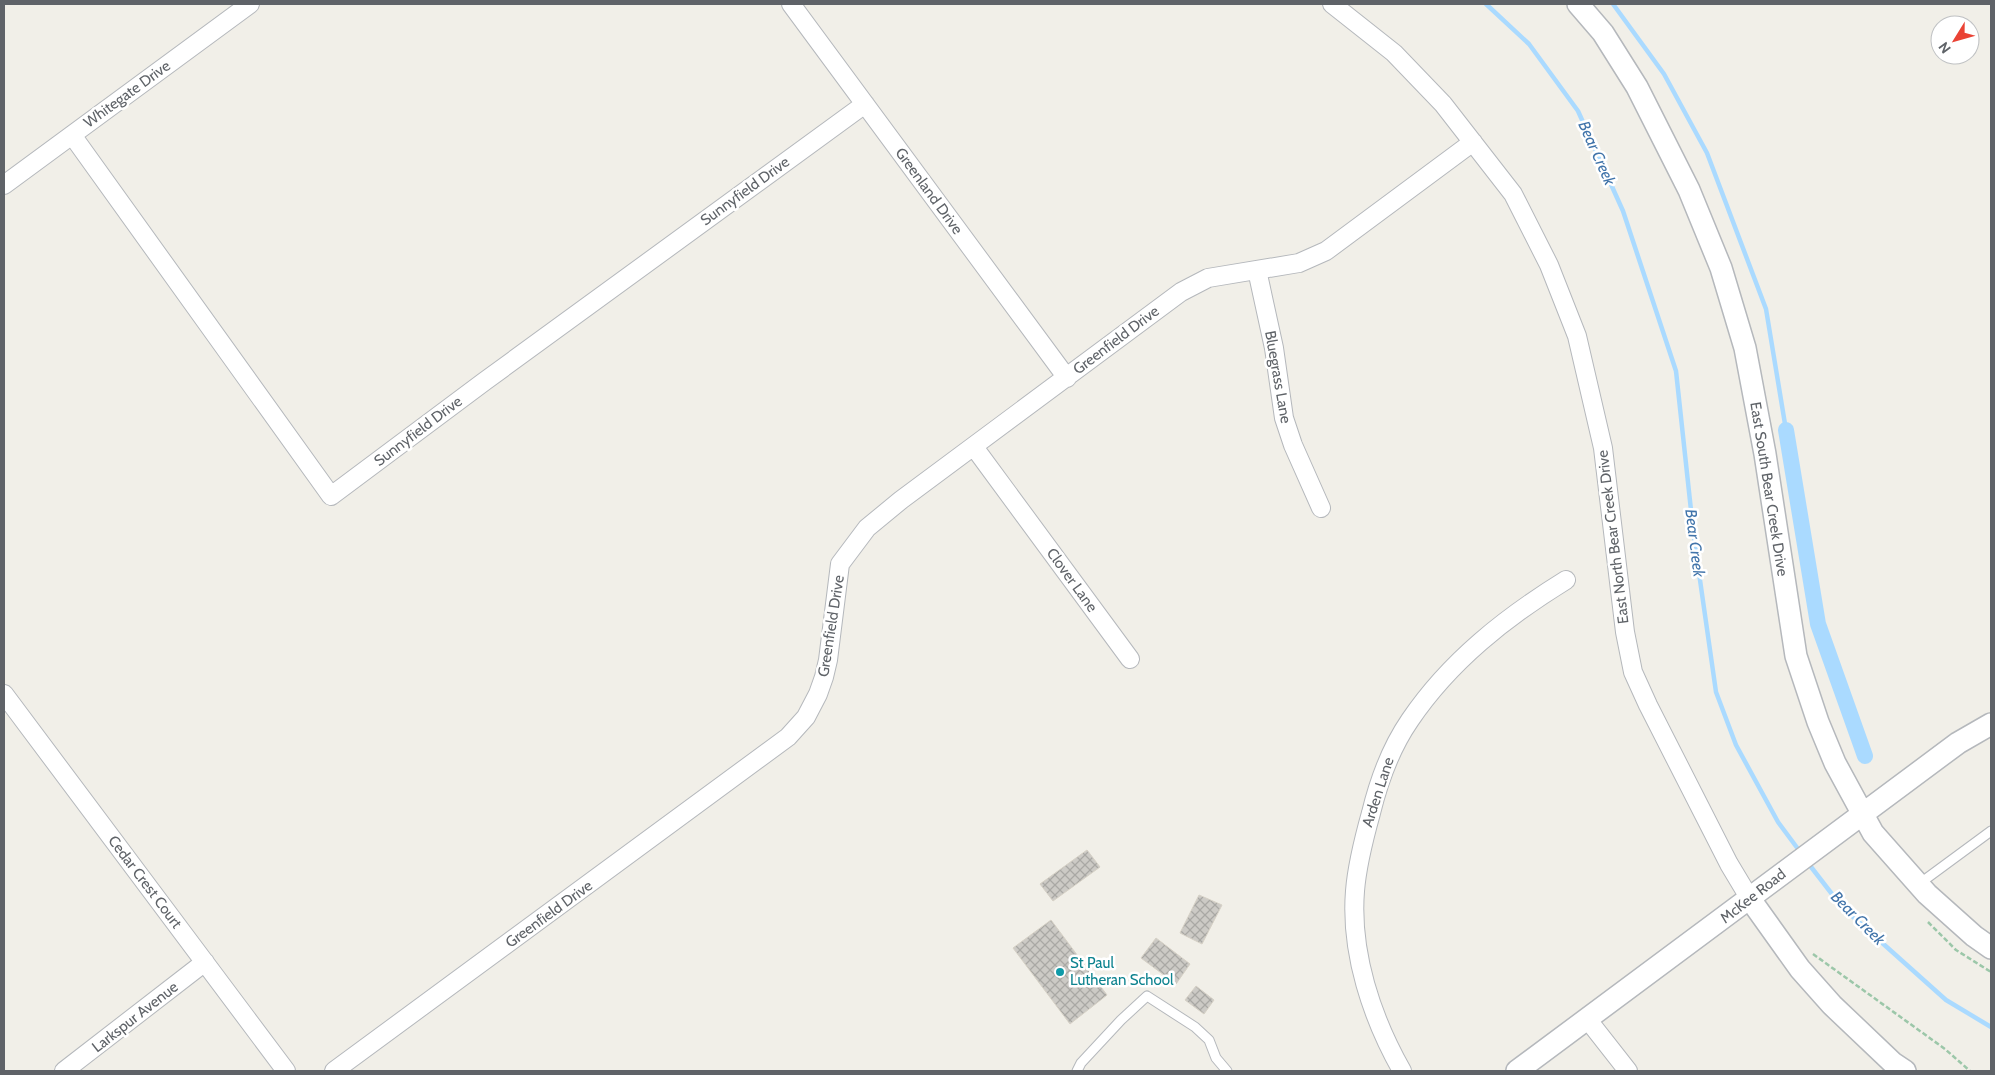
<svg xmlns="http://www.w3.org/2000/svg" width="1995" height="1075" font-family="Cabin,sans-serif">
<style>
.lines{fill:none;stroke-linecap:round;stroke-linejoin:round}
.stream{stroke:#aadaff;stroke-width:4.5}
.canal{stroke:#aadaff;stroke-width:16}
.building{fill:url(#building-cross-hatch);stroke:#d6d1c6}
.service-casing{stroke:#b5b8bc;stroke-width:11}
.minor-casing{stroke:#b5b8bc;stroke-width:20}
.tertiary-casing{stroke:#b5b8bc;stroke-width:24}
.path{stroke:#9cc7a9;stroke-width:2.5;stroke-dasharray:5 2.5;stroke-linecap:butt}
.service{stroke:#fff;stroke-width:9}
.minor{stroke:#fff;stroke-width:18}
.tertiary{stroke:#fff;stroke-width:21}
.culture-dot{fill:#0f9aa8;stroke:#fff;stroke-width:2}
.labels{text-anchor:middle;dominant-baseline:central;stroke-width:5;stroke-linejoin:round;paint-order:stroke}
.street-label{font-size:15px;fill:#5f6368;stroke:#fff}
.culture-label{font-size:15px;fill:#0d838f;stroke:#fff;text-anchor:start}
.water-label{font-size:16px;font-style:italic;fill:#4174aa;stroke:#fff}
</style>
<defs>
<pattern id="building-cross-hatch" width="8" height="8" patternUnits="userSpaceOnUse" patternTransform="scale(1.25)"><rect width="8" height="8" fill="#cccac5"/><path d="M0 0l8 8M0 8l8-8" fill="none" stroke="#a9a8a4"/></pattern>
</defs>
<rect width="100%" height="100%" fill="#f1efe8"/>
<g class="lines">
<path class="stream" d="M1486,4l43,40 49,67 45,100 53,160 18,167 22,154 20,53 42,77 23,31
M1613,4l51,70 43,79 59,156 20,121
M1808,863l34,44 104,93 45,27"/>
<path class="canal" d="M1786,430l32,194 47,132"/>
</g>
<path class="building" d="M1087,850l13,17 -47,34 -13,-17z
M1199,895l23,10 -20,39 -22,-11z
M1051,920l56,75 -37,29 -57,-76z
M1156,938l34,26 -14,20 -35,-26z
M1196,986l18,14 -10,14 -19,-14z"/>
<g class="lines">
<g class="service-casing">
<path id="service" d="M1919,884l72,-53
M1077,1071l4,-8 40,-43 26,-24 48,31 14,13 7,18 11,13"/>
</g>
<g class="minor-casing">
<path id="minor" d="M791,4l276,374
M1332,4l62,49 49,51 70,90 36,71 28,71 26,112 22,184 8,40 15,33 81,159 21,35
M72,135l259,361 154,-115 380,-277
M4,185l246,-181
M1257,270l17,78 10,70 9,27 28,63
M974,447l156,212
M4,694l282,377
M1588,1020l40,51
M64,1071l141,-109
M334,1071l454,-334 18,-20 12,-23 6,-17 4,-17 12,-96 27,-36 34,-28 280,-208 27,-14 91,-15 27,-12 147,-109
M1402,1071c-30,-53 -52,-118 -47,-180 2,-26 9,-53 16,-78 8,-33 19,-64 39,-93 40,-59 96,-103 156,-140"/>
</g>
<g class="tertiary-casing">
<path id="tertiary" d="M1578,4l25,29 34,54 52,103 32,78 24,80 20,106 31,202 22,66 17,41 38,70 54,61 47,42 17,12
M1750,899l50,70 32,36 61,58 12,8
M1517,1071l441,-328 33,-19"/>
</g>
<path class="path" d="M1928,922l28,28 35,22
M1813,954l132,95 25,22"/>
<use href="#service" class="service"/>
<use href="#minor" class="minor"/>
<use href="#tertiary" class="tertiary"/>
</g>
<circle class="culture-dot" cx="1060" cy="972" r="5"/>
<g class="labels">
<g class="street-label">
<text transform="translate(127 94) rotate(-36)">Whitegate Drive</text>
<text transform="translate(745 191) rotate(-36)">Sunnyfield Drive</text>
<text transform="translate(929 191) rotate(54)">Greenland Drive</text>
<text transform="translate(1116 340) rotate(-37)">Greenfield Drive</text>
<text transform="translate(1278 377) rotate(80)">Bluegrass Lane</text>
<text transform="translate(418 431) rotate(-37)">Sunnyfield Drive</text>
<text transform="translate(1769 489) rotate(81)">East South Bear Creek Drive</text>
<text transform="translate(1613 537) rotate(-97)">East North Bear Creek Drive</text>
<text transform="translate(1072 580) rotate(54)">Clover Lane</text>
<text transform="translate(831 626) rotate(-81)">Greenfield Drive</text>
<text transform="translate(1378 792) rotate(-72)">Arden Lane</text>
<text transform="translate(145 882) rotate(53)">Cedar Crest Court</text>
<text transform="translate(1753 896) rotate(-38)">McKee Road</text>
<text transform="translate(549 914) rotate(-36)">Greenfield Drive</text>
<text transform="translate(135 1017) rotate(-38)">Larkspur Avenue</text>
</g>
<g class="culture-label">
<text x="1070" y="963">St Paul<tspan x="1070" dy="17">Lutheran School</tspan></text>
</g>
<g class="water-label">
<text transform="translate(1597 153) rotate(66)">Bear Creek</text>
<text transform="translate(1695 543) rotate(83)">Bear Creek</text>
<text transform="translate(1858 918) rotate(45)">Bear Creek</text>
</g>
</g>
<rect width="1995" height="1075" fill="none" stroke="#5f6368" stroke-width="10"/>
<g transform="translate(1955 40) rotate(233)"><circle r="24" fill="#ffffff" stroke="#bfc1c3"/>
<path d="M0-4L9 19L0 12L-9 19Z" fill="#ea4335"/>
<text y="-8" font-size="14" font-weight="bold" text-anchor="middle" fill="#5f6368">N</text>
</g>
</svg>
